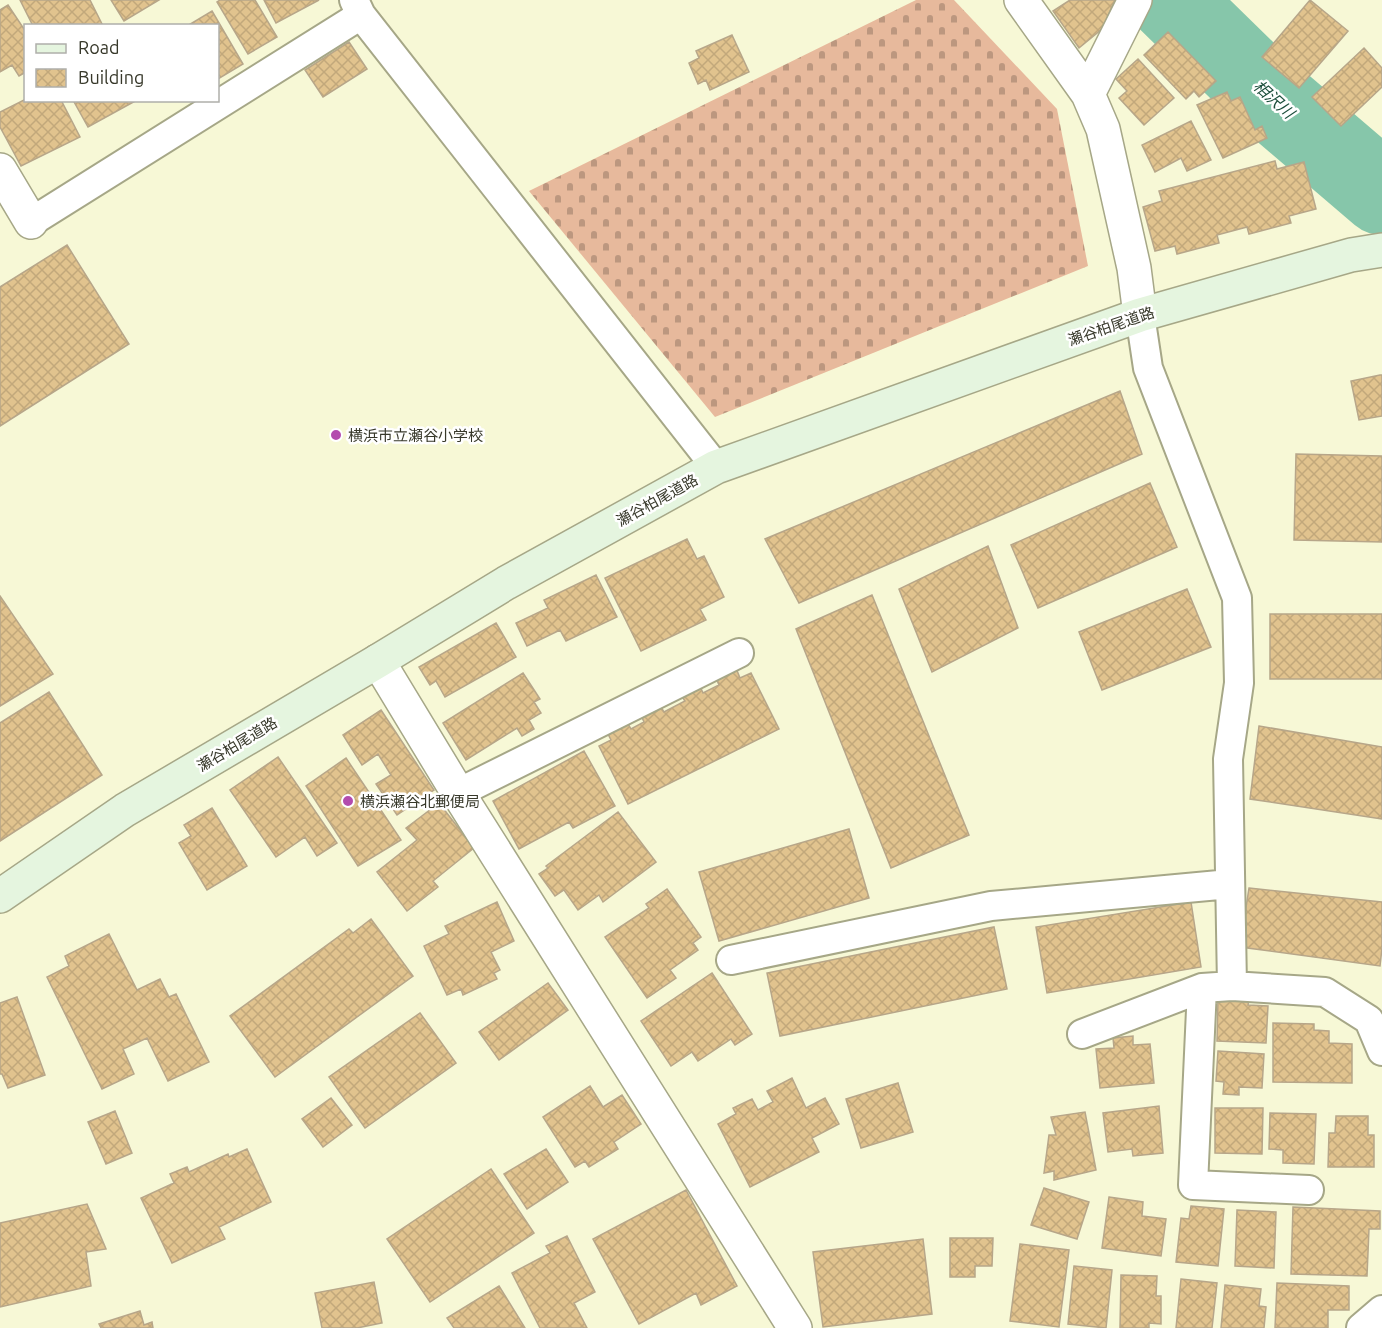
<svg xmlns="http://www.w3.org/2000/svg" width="1382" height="1328" font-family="Ubuntu,'Noto Sans JP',sans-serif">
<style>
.cemetery{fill:url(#cemetery-stones)}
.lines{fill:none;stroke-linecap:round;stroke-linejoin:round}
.river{stroke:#86c6aa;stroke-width:84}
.building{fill:url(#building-cross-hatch);stroke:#b7a689;stroke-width:1.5}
.lane-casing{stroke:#a6a787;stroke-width:32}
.street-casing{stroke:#a6a787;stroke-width:36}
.secondary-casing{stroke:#a6a787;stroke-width:36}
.lane{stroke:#fff;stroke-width:28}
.street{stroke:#fff;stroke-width:33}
.secondary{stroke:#e5f5df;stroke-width:33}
.poi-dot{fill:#b34bae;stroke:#fff;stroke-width:2}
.labels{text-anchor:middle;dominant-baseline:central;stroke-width:5;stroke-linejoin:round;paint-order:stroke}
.street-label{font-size:15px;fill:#37382a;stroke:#fff}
.poi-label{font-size:15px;fill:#37382a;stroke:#fff;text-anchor:start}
.water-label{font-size:16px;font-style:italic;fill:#1d4f3c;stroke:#fff}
</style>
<defs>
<pattern id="cemetery-stones" width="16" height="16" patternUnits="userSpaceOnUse" patternTransform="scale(1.5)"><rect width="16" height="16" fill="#e7b99c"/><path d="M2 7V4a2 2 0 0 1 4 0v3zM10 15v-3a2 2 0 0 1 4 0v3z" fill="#bc977f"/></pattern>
<pattern id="building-cross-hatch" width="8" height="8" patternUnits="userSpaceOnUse" patternTransform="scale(1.5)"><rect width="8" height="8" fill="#e1c38e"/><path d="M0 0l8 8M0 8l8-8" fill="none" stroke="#c2a87b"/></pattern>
</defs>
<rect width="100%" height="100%" fill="#f7f8d6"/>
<path class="cemetery" d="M916,0h38l103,109 31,157 -373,151 -186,-226z"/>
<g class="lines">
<path class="river" d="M1170,0l95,93 117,100"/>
</g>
<path class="building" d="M20,0h70l13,26h-70z
M111,0h48l-35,21z
M220,0h35l22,37 -29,17 -31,-52z
M264,0h55l-43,23z
M1070,0h45l-13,29 -23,19 -26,-37z
M1310,0l38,31 -49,57 -37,-31z
M8,5l18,27v40l-7,4 -7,-11 -12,7v-62z
M212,11l31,53 -25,15v-53h-31z
M1168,32l48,49 -17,16 -5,-6 -8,8 -42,-44z
M732,35l17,37 -39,18 -4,-10 -8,4 -9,-21 10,-5 -3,-7z
M349,42l18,27 -44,28 -18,-27z
M1364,48l18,20v19l-41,39 -29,-29z
M1138,59l36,39 -30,27 -25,-27 8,-7 -11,-12z
M1227,92l4,9 9,-4 15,33 7,-4 5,12 -44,20 -26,-53z
M26,99l35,1 19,37 -59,29 -21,-39v-15z
M73,100h64l-49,27z
M1191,121l20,39 -24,11 -6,-13 -26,14 -13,-27z
M1275,161l2,8 27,-7 12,47 -27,7 2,7 -42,11 -2,-7 -30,8 2,8 -42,11 -2,-8 -20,5 -12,-44 19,-6 -3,-10z
M67,245l62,99 -129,82v-139z
M1380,375h2v41l-23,4 -8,-39z
M1120,391l22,63 -343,149 -34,-64z
M1296,454l86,2v86l-88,-2z
M1150,483l27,64 -139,61 -27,-63z
M687,539l10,20 7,-3 20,41 -24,12 6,11 -65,31 -36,-73z
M988,546l30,82 -86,44 -33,-83z
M596,575l21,42 -51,24 -6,-11 -33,16 -11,-23 32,-15 -4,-8z
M1187,589l24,58 -109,43 -23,-58z
M872,595l97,240 -78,33 -95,-239z
M0,596l53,78 -53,32z
M1270,614h112v65h-112z
M496,623l20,34 -71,40 -9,-16 -6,4 -11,-18z
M736,668l4,10 11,-5 28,56 -151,75 -29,-58 12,-6 -4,-8 20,-10 4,7 13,-7 -3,-7 19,-10 4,7 21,-11 -4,-6 19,-9 3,7 16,-8 -3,-7z
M523,673l17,26 -6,3 7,11 -12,7 5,9 -12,7 -5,-8 -51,32 -23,-37z
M49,692l53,83 -102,66v-118z
M381,710l53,80 -37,25 -21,-31 15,-9 -13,-21 -16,11 -19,-30z
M1259,726l123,21v72l-132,-20z
M584,751l31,55 -42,22 -4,-6 -50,27 -26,-48z
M278,757l59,86 -20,13 -12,-19 -29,20 -46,-67z
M346,758l55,82 -43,26 -52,-80z
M439,803l35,45 -41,33 5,6 -31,24 -30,-39 40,-32 -11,-12z
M212,808l35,58 -40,24 -28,-47 12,-7 -7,-11z
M618,812l38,50 -53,40 -4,-7 -21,15 -14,-20 -9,6 -16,-22 9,-6 -2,-2z
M849,829l20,69 -150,43 -20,-69z
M1249,888l133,14v46l-2,18 -140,-19z
M667,889l34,48 -8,6 5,7 -28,20 6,8 -29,20 -42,-61 44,-29 -3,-4z
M497,902l17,39 -23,11 9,18 -6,3 3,6 -34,16 -2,-6 -14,6 -23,-49 25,-12 -4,-8z
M1191,902l10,65 -154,26 -11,-66z
M371,919l42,57 -138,101 -45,-61 119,-87 4,4z
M994,927l13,62 -227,47 -13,-63z
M109,934l28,56 23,-11 9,18 7,-3 33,68 -41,19 -21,-43 -24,11 11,25 -32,15 -55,-112 22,-11 -4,-10z
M712,973l40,61 -17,11 -4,-6 -33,22 -6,-9 -21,14 -30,-45z
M548,983l20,27 -69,50 -20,-28z
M17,997l28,78 -37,13 -6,-14h-2v-71z
M1218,999l31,1 -1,5 20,1 -2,37 -49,-2z
M420,1013l36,50 -91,65 -36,-51z
M1273,1023l41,1v6l15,1v12l23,1v39l-79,-1z
M1133,1036v9l17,-1 4,39 -54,5 -4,-39 18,-1 -1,-10z
M1218,1051l46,3 -2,34 -23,-1v8l-16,-1 1,-12 -8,-1z
M792,1078l14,30 19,-10 14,26 -27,14 7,14 -69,35 -32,-63 18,-10 -3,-6 19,-9 6,11 15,-8 -6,-11z
M898,1083l15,49 -52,16 -15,-49z
M590,1086l13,21 19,-12 19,29 -27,18 4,7 -29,18 -4,-6 -10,6 -32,-50z
M331,1098l21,27 -29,22 -21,-28z
M1159,1106l4,47 -30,3 -1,-7 -24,3 -5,-39z
M1215,1108h48l-1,46 -47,-1z
M115,1111l17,42 -26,11 -18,-42z
M1085,1112l11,58 -42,10v-9l-10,2 5,-38h7l-5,-18z
M1270,1113l46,1 -2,50 -31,-1v-13l-14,-1z
M1336,1116h32v19h6v32h-46l1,-34h6z
M247,1149l24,53 -52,25 6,12 -53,24 -31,-65 33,-15 -4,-9 17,-7 2,5 39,-18 1,3z
M546,1149l22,33 -41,27 -23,-35z
M491,1169l43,64 -104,69 -43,-63z
M1044,1188l45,14 -12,37 -46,-14z
M686,1190l51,96 -36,19 -5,-12 -57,31 -46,-85z
M1109,1197l34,5 -1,14 24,3 -5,37 -59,-8z
M87,1204l19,45 -20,3 5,34 -91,21v-84z
M1191,1206l33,3 -6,57 -42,-4 5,-44 8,1z
M1293,1207l87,4v18h-11l-2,47 -76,-2z
M1237,1210l39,2 -2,56 -39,-2z
M567,1236l28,56 -21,11 13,25h-47l-28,-55 38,-20 -4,-7z
M950,1238h43l-1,28h-17v11h-25z
M923,1239l9,75 -109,13 -10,-75z
M1020,1244l49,6 -10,77 -49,-6z
M1074,1266l38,4 -6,58 -38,-4z
M1121,1275l36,1 -1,20h5v28l-12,-1v5h-29z
M1181,1279l36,4 -5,45h-36z
M374,1282l8,41 -25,5h-35l-7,-35z
M1277,1283l72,3v24h-21v18h-53z
M1225,1285l36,4 -2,17 7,1 -2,21h-43z
M499,1286l26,42h-71l-7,-10z
M140,1311l4,14 8,-3 1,6h-52l-2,-4z"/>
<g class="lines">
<g class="lane-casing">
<path id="lane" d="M361,15l355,452
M31,222l330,-207 -7,-15
M1140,315l8,53 89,230 2,85 -11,76 4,227
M458,793l281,-140
M731,960l260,-54 239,-22
M1202,988l-9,197 116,5
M1082,1034l120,-46 30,-2 93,6 44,28 13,31
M1361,1328l21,-18"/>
</g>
<g class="street-casing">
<path id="street" d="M1021,0l67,94 15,35 31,139 6,47
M1088,94l47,-94
M0,170l31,52
M378,661l80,132 337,535"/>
</g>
<g class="secondary-casing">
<path id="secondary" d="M0,896l125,-86 253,-149 128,-78 210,-116 424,-152 211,-60 31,-5"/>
</g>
<use href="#lane" class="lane"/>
<use href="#street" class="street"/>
<use href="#secondary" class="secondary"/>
</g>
<g class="poi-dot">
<circle cx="336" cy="435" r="6"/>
<circle cx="348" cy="801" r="6"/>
</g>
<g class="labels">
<g class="street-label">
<text transform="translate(1111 326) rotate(-19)">瀬谷柏尾道路</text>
<text transform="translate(657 500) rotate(-29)">瀬谷柏尾道路</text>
<text transform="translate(237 744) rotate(-31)">瀬谷柏尾道路</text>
</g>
<g class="poi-label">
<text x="348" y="435">横浜市立瀬谷小学校</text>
<text x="360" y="801">横浜瀬谷北郵便局</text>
</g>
<g class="water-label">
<text transform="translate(1274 99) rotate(42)">相沢川</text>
</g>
</g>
<rect x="24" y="24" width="195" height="78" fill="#ffffff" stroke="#afafaa" stroke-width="1.5"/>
<rect x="36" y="44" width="30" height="9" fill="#e5f5df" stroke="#afafaa" stroke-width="1.5"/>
<text x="78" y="54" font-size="18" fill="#37382a">Road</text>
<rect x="36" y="69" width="30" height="18" fill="url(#building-cross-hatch)" stroke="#afafaa" stroke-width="1.5"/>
<text x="78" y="84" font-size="18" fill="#37382a">Building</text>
</svg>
